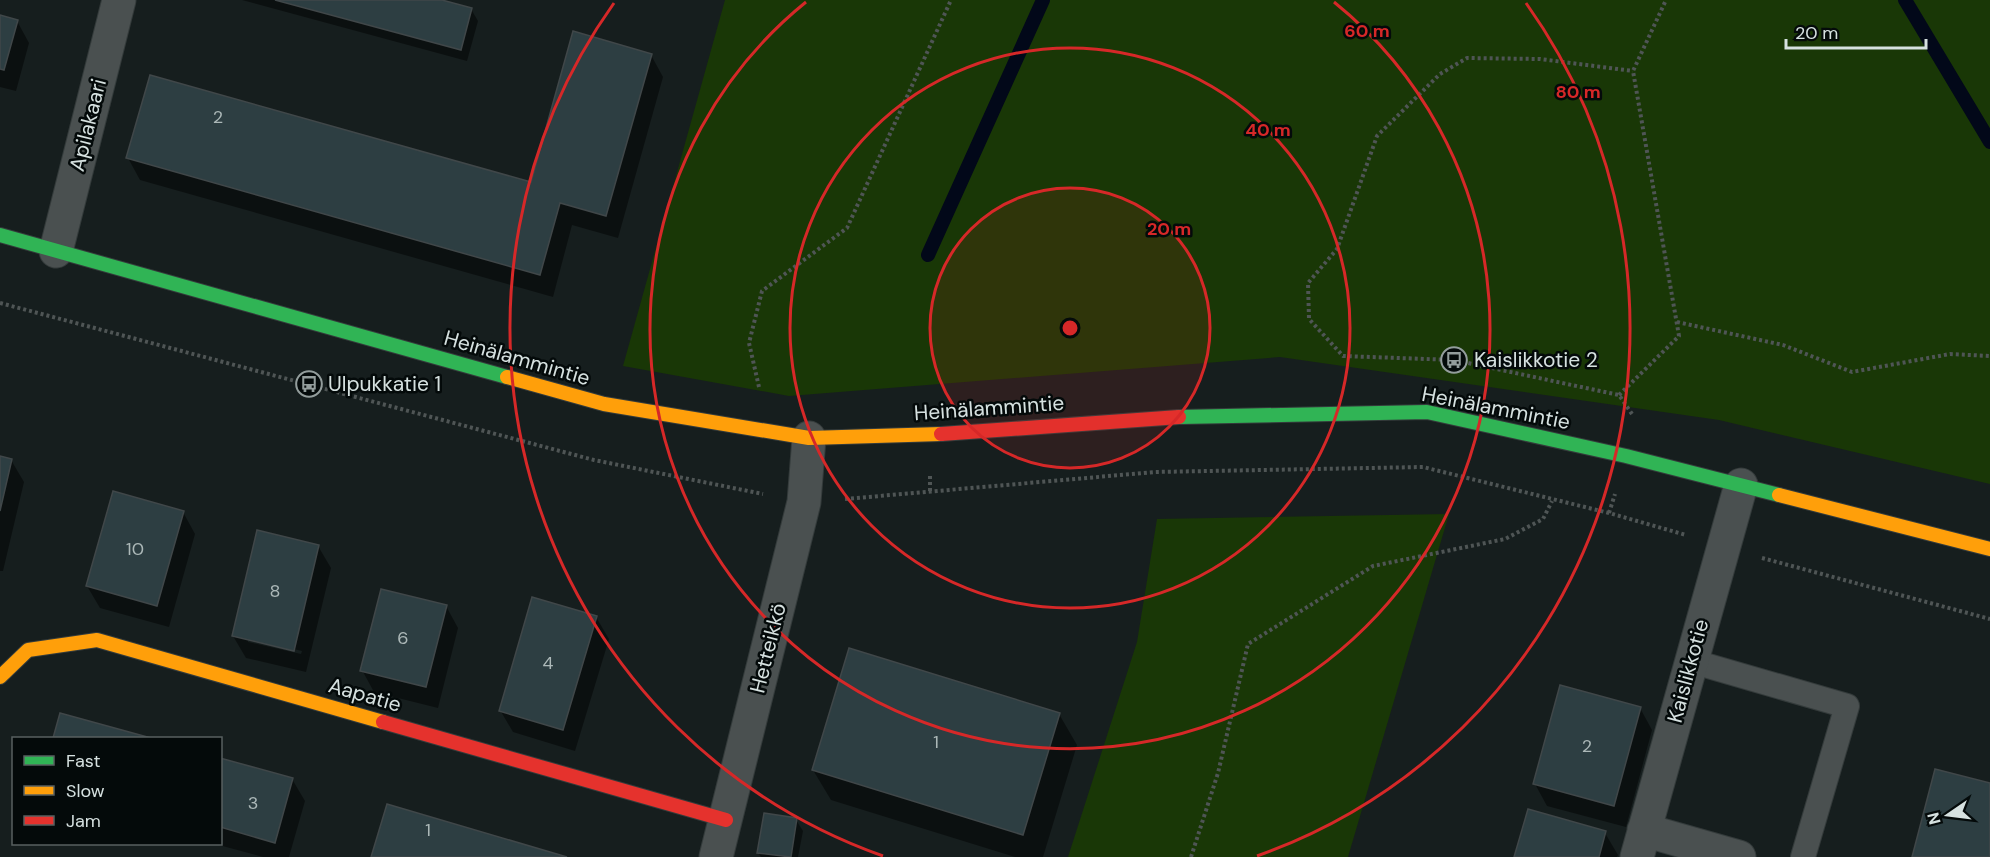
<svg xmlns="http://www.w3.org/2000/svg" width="1990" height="857" font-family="'DM Sans',sans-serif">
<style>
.green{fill:#193706}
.shadow{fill:#0007;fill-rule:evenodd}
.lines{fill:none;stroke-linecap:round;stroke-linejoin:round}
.stream{stroke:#020819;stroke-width:14}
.building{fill:#2d3e42;stroke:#404749;stroke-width:1.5}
.lane-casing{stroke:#343b3b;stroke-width:26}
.street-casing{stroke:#343b3b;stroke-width:35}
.fast-casing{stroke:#343b3b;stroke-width:16}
.slow-casing{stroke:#343b3b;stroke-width:16}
.jam-casing{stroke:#343b3b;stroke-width:16}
.path{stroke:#4f5555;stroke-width:4;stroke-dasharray:3 3;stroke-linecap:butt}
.lane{stroke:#4a5050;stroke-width:24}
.street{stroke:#4a5050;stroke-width:33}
.fast{stroke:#30b455;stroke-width:14}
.slow{stroke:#ff9f0a;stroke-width:14}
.jam{stroke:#e5322d;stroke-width:14}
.ring{fill:none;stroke:#d62828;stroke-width:3}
.labels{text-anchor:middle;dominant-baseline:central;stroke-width:5;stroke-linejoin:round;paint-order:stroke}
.number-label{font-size:18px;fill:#acb8b8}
.street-label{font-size:21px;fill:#d6e1e0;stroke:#040a0a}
.poi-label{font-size:21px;fill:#d6e1e0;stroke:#040a0a;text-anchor:start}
.centre{fill:#d62828;stroke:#040a0a;stroke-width:3}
.ring-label{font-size:18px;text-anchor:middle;font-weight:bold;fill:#d62828;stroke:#040a0a;stroke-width:5;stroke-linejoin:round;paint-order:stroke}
</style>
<rect width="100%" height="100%" fill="#161e1e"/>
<path class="green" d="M725,0h1265v484l-271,-64 -439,-63 -491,39 -166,-30z
M1449,514l-101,343h-280l69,-215 20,-123z"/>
<path class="shadow" d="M242,0h194l35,9 7,12 -11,40z
M0,17l17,4 12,22 -13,48 -16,-4z
M651,55l12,22 -45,161 -46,-13 -19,72 -413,-117 -12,-22 404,26z
M0,457l11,3 13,22 -21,89h-3z
M183,512l12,22 -26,93 -69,-19 -13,-22z
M318,546l13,22 -25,104 -60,-14 -13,-22zM248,638l54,13 -1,3 -53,-12z
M446,606l12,22 -20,80 -64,-16 -12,-22z
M596,617l13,22 -34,112 -62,-19 -13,-22z
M1640,708l12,22 -26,97 -79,-21 -12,-22z
M1059,714l18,31 -34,112h-28l-184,-57 -18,-30z
M61,715l85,23h-91z
M220,759l72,20 13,22 -16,56h-26l-48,-13h5z
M796,820l7,11 -5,26h-37l-3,-4z
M1605,833l13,22 -1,2h-101z"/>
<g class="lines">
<path class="stream" d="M1905,0l85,142
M928,255l115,-255"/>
</g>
<path class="building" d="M275,0h167l30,8 -11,42z
M0,15l18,5 -14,50 -4,-1z
M573,31l79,23 -46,162 -46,-13 -20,72 -414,-117 24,-83 381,107z
M0,456l12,3 -12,52z
M113,491l71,20 -27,95 -71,-20z
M257,530l62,15 -25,106 -62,-15z
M381,589l66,16 -21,82 -66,-16z
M532,597l65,19 -34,114 -64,-19z
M849,648l211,65 -37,122 -211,-65z
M1560,685l81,22 -27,99 -81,-22z
M60,713l91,25h-98z
M220,758l73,20 -18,65 -55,-16z
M1935,769l55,14v74h-78z
M387,804l180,53h-196z
M1528,809l78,22 -7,26h-85z
M764,813l33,5 -6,39 -34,-4z"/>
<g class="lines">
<g class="lane-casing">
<path id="lane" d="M1691,661l156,45 -44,151"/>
</g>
<g class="street-casing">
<path id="street" d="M56,251l63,-251
M1644,830l95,27
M716,857l88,-355 5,-64
M1637,857l104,-372"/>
</g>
<g class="fast-casing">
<path id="fast" d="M0,235l507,142
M1179,417l248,-5 199,44 153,39"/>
</g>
<g class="slow-casing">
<path id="slow" d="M507,377l97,27 205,34 132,-4
M1779,495l211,54
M0,677l28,-27 69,-10 286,82"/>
</g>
<g class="jam-casing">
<path id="jam" d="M941,434l238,-17
M383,722l343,98"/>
</g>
<path class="path" d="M0,303l594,157 169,34
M1677,322l106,23 69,27 98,-18 40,2
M759,387l-10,-44 13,-52 85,-63 104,-228
M1619,395l60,-59 -46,-265 33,-71
M1632,414l-13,-19 -165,-35 -111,-4 -34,-37 -1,-36 29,-34 40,-113 63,-62 27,-16 73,1 93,12
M930,476v15
M845,499l310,-27 268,-5 186,46 77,22
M1609,513l6,-19
M1762,558l228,61
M1191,857l27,-84 30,-129 125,-78 132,-27 38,-20 9,-18"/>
<use href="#lane" class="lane"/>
<use href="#street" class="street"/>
<use href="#fast" class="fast"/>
<use href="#slow" class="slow"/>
<use href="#jam" class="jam"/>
</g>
<circle cx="1070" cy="328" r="140" fill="#d62828" fill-opacity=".12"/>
<g class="ring">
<circle cx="1070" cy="328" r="140"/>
<circle cx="1070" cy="328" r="280"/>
<path d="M1334 2A420 420 0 1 1 806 2"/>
<path d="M883 856A560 560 0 0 1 614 3M1526 3A560 560 0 0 1 1257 856"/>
</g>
<defs>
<g id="bus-ring" transform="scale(1.35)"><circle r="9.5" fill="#040a0a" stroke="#939d9c" stroke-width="1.5"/><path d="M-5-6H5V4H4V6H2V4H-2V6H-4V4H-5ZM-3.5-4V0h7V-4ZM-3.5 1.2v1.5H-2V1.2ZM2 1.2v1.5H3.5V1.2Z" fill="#939d9c"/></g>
</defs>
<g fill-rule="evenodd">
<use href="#bus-ring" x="1454" y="360"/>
<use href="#bus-ring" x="309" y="384"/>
</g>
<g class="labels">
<g class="number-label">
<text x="218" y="117">2</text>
<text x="135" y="549">10</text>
<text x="275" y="591">8</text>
<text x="403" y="638">6</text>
<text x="548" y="663">4</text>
<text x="936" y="742">1</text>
<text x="1587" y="746">2</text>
<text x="253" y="803">3</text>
<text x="428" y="830">1</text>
</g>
<g class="street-label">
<text transform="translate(88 125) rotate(-76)">Apilakaari</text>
<text transform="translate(517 358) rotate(16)">Heinälammintie</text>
<text transform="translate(989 408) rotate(-4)">Heinälammintie</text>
<text transform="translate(1496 408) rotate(11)">Heinälammintie</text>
<text transform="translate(768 648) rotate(-76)">Hetteikkö</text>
<text transform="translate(1688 671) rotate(-75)">Kaislikkotie</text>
<text transform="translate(365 695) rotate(16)">Aapatie</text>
</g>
<g class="poi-label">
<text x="1474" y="360">Kaislikkotie 2</text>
<text x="328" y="384">Ulpukkatie 1</text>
</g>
</g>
<circle cx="1070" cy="328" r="9" class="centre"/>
<g class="ring-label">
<text x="1367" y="37">60 m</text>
<text x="1578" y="98">80 m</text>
<text x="1268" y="136">40 m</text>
<text x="1169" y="235">20 m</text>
</g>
<rect x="12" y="737" width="210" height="108" fill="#040a0a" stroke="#586060" stroke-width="1.5"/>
<rect x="24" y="756" width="30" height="9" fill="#30b455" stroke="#586060" stroke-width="1.5"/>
<text x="66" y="767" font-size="18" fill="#d6e1e0">Fast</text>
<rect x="24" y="786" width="30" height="9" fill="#ff9f0a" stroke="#586060" stroke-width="1.5"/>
<text x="66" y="797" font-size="18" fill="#d6e1e0">Slow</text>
<rect x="24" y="816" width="30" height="9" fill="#e5322d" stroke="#586060" stroke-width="1.5"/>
<text x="66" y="827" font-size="18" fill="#d6e1e0">Jam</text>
<g transform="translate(1948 815) rotate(256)" stroke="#040a0a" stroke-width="4.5" paint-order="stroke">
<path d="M0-4.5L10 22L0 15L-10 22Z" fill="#d6e1e0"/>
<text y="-9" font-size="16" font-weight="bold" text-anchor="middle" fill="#d6e1e0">N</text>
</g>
<path d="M1786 39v9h140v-9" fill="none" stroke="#d6e1e0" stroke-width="3"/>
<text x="1795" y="39" font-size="18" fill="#d6e1e0" stroke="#040a0a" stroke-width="4.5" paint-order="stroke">20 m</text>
</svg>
